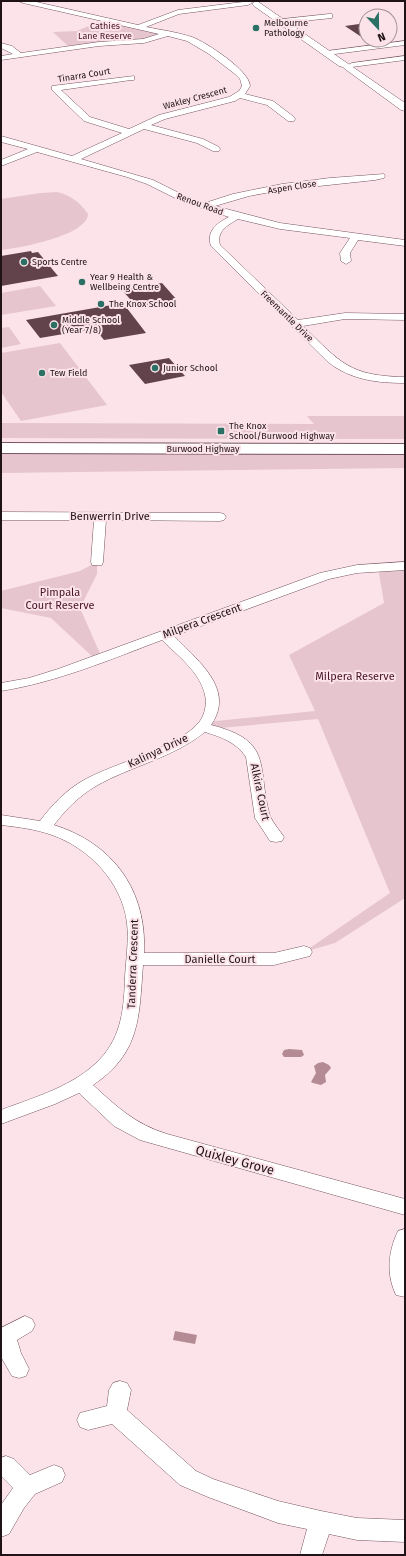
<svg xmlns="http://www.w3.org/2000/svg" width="406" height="1556" font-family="'Fira Sans',sans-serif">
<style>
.green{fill:#e6c5ce}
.water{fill:#b48a95}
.building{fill:#62434c}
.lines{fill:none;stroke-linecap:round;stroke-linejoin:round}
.minor-casing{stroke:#76555f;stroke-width:1}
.tertiary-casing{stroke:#76555f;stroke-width:1}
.trunk-casing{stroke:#76555f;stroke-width:2}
.minor{fill:#fff;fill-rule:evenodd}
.tertiary{fill:#fff;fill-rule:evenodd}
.trunk{fill:#fff;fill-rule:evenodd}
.poi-dot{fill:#2a7064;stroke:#fbe3e9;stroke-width:1.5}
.labels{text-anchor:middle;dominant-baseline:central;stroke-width:4;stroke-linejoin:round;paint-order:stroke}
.far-poi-label{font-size:9px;fill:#201317;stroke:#fbe3e9;text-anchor:start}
.far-park-label{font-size:9px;fill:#491428;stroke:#fbe3e9}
.far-street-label{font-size:9px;fill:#201317;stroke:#fbe3e9}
.street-label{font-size:11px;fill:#201317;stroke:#fbe3e9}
.park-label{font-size:11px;fill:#491428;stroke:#fbe3e9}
.near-street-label{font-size:13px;fill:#201317;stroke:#fbe3e9}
</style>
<rect width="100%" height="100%" fill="#fbe3e9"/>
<path class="green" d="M105,19l64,15 -17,5 -82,9 -17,-16 24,-1z
M57,192c13,3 23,10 31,22 -1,22 -69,34 -87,36v-51l40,-6z
M40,286l16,20 -55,9v-22z
M9,327l12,17 -20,4v-20z
M60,343l47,62 -86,16 -20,-29v-39z
M307,416h98v23l-404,-1v-15l313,1z
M1,448l404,1v19l-404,5z
M97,562v12l-17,34 22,50 -6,2 -45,-42 -50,-10v-17l79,-20z
M405,566v332l-70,45 -31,9 86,-59 -72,-174 -109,10 -3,-7 109,-11 -26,-56 95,-52 -6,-36z"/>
<path class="water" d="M289,1049l13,1 2,5 -3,2h-17l-2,-3 2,-4z
M323,1062l6,3 2,3 -6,7 1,7 -5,3 -8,-2 -2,-1 5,-9 -2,-7 4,-3z
M175,1331l22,4 -2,9 -22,-4z"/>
<path class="building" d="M366,23v17l-21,-14z
M31,251l1,2 6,-1 20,24 -57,10v-30z
M162,283l15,17 -40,7 -15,-17z
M123,303l23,30 -42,7 -8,-10 -3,-1 -53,9 -14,-18z
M169,358l16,18 -40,8 -16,-19z"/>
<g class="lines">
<g class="minor-casing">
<path id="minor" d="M19,1h13l106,24 40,-15 73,-9 1,2 -4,2 -69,9 -33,13c15,3 31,5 46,10 14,5 58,34 58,49l-5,8 28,7 21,16 1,2 -1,2h-6l-21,-16 -27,-7 -5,3 -70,18 -14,6 52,14 16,8 1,2 -1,2h-6l-16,-8 -53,-14 -63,30 72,21 38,19 14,4 28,-9 49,-10 48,-6 54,-4 1,2 -1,2 -9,2 -93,10 -33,6 -34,10 65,17 125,17v6l-47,-6 -8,13 1,8 -5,3 -5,-3 -1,-8 10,-15 -70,-9 -42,-10c-10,6 -22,12 -18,26l78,75 47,-7 60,1v6l-60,-1 -42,7c38,37 46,50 102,51v6c-28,0 -54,-3 -77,-21l-117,-116c-5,-15 6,-23 18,-29l-44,-14 -38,-19 -20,-7 -90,-25 -36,14v-6l27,-11 -27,-7v-6l71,20 50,-23 -38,-12 -32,-31v-4l82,-10v4h-3l-70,10 29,27 39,12 30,-14 70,-18 10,-6 3,-5 -2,-7 -5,-5 -26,-20 -22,-13 -19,-5 -24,7 -45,3 -98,14v-4l12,-2 -12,-6v-5l11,3 9,7 78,-11 44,-3 16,-5 -136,-31z
M329,14h3v4l-49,5 -4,-2 4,-2z
M405,41v4l-78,10 -4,-2 4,-2z
M405,56v4l-53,7 -4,-2 4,-2z
M1,512l219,1 4,1 2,3 -2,3 -4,1 -114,-1 -3,42 -1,3h-10l-1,-3 3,-42h-93z
M405,562v8l-48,3 -28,6 -155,57c23,24 62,53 37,89 64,16 45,42 59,91 3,7 10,15 14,21l-2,4 -6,1 -6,-1 -15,-23 -9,-61c-10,-15 -25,-20 -41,-25 -32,26 -74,34 -109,54 -17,10 -31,24 -42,39 60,19 93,66 90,128h130l30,-7 6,2 2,4 -2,4 -36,9h-131c-4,51 -2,88 -50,120 24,22 42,39 74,49l238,65v16l-265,-75 -26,-14 -35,-33 -24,11 -54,20v-14c34,-13 74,-24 99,-51 22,-23 24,-52 25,-82 1,-18 4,-36 2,-54 -5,-41 -38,-75 -75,-88 -17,-6 -34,-8 -51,-10v-10l39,6c12,-16 26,-31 44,-41 30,-17 97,-33 116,-59 5,-7 7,-18 5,-26 -5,-23 -27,-39 -43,-55 -53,20 -105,42 -161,51v-8l28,-5 29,-9 262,-96 37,-8z
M405,1229v68l-9,-2c-10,-21 -8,-43 2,-64z
M25,1316l7,3 3,6 -3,6 -15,9 4,13 8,16 -3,7 -7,2 -7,-2 -11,-19v-29z
M120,1381l7,2 4,7 -4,20 69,61 17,8 65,22 43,10 36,7 48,2v22l-48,-2 -28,-6 -7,21h-22l7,-26 -29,-6 -70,-26 -28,-12 -68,-61 -24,6 -8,-3 -3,-7 3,-7 27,-7 2,-16 4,-7z
M6,1456l8,3 16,16 24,-10 8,3 3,7 -3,7 -27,12 -11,14 -15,26 -8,3v-32l12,-17 -12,-12v-18z"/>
</g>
<g class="tertiary-casing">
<path id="tertiary" d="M257,1l148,102v8l-4,-1 -56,-41 -2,-2 -4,-1 -85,-60 -2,-2 2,-2z"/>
</g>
<g class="trunk-casing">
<path id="trunk" d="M1,443l404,1v10l-404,-1z"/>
</g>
<use href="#minor" class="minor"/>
<use href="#tertiary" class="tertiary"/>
<use href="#trunk" class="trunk"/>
</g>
<g class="poi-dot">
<circle cx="256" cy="28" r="4"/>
<circle cx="24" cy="262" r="4"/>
<circle cx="82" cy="282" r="4"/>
<circle cx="101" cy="304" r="4"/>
<circle cx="54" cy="325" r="4"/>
<circle cx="155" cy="368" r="4"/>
<circle cx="42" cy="373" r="4"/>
<rect x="217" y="427" width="8" height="8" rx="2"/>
</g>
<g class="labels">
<g class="far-poi-label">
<text x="264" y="23">Melbourne<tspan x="264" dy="10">Pathology</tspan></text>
<text x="32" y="262">Sports Centre</text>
<text x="90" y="277">Year 9 Health &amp;<tspan x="90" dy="10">Wellbeing Centre</tspan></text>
<text x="109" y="304">The Knox School</text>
<text x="62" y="320">Middle School<tspan x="62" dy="10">(Year 7/8)</tspan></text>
<text x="163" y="368">Junior School</text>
<text x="50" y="373">Tew Field</text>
<text x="229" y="426">The Knox<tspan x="229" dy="10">School/Burwood Highway</tspan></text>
</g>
<g class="far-park-label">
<text x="105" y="26">Cathies<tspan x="105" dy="10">Lane Reserve</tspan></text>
</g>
<g class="far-street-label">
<text transform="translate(84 75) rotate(-9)">Tinarra Court</text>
<text transform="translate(195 98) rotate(-15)">Wakley Crescent</text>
<text transform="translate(292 187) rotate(-9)">Aspen Close</text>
<text transform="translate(200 204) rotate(20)">Renou Road</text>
<text transform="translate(287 316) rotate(44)">Freemantle Drive</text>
<text x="203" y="449">Burwood Highway</text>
</g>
<g class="street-label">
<text x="110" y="516">Benwerrin Drive</text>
<text transform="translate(202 621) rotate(-20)">Milpera Crescent</text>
<text transform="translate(158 751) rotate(-25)">Kalinya Drive</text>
<text transform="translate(260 792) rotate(78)">Alkira Court</text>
<text x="220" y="959">Danielle Court</text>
<text transform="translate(133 964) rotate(-88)">Tanderra Crescent</text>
</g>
<g class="park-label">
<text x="60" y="592">Pimpala<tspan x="60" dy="13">Court Reserve</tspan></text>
<text x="355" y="676">Milpera Reserve</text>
</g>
<g class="near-street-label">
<text transform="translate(235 1160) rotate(15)">Quixley Grove</text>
</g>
</g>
<rect width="406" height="1556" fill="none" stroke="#201317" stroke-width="4"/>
<g transform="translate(378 28) rotate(158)"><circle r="19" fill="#fbe3e9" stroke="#a39095"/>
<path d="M0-3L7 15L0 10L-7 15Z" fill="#2a7064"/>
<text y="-6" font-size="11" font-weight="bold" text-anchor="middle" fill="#201317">N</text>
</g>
</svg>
